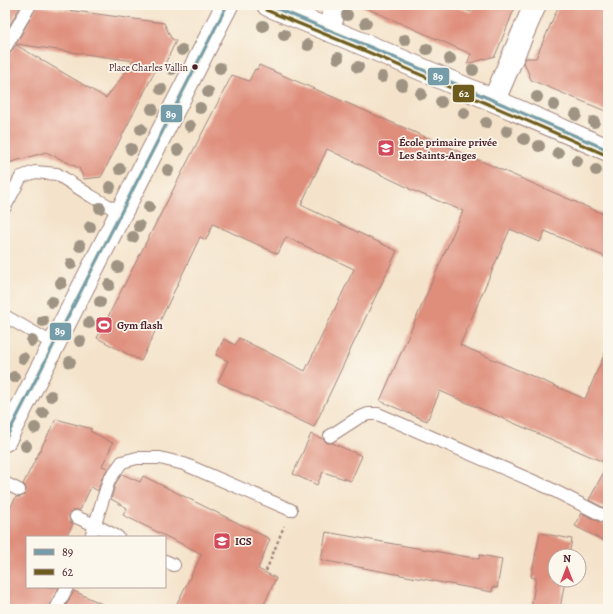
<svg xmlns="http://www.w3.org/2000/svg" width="613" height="614" font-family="Alegreya,serif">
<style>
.building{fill:#df8e7b}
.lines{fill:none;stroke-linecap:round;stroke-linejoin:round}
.service-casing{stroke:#9f817a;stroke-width:14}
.minor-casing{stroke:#9f817a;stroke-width:24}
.secondary-casing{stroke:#9f817a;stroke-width:24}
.path{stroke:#9f817a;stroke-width:2.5;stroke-dasharray:3 3;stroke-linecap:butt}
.service{stroke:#fff;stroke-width:12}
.minor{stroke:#fff;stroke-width:22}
.secondary{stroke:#fff;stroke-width:22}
.bus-1-casing{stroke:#fbf7ec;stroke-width:6}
.bus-2-casing{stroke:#fbf7ec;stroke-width:6}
.bus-1{stroke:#759da9;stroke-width:3}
.bus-2{stroke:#6e5b1e;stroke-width:3}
.tree{fill:#9f9483}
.bus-dot{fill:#4a1f2b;stroke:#fbf7ec;stroke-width:1.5}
.labels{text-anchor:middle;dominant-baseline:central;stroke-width:3.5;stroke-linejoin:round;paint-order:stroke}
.bus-label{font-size:10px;fill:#4a1f2b;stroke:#fbf7ec;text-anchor:end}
.poi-label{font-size:11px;font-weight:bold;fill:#4a1f2b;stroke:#fbf7ec;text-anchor:start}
.line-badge{stroke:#fbf7ec;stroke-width:1.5}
.badge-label{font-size:11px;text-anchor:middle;font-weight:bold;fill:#fff}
</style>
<rect width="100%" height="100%" fill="#fbf7ec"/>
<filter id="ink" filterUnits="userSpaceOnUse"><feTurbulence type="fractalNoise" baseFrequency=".025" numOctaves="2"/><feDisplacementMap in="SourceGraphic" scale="8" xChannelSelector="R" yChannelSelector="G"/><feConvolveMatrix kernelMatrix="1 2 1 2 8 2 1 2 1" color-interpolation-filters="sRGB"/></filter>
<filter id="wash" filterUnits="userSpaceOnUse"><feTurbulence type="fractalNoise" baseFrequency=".012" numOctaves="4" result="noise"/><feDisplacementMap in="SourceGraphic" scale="16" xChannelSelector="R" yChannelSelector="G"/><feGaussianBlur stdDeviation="0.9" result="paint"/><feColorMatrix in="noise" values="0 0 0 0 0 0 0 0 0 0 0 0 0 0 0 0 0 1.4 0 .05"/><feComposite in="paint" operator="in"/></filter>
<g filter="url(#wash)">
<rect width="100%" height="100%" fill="#f4e3ca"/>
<g id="blocks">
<path class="building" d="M5,5h16l-16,28z
M359,5h90l22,7 2,-7h43l-21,51 -28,8 4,-10z
M559,5h49v107l-77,-32 -7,-18 2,-4h10z
M37,6l127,17 7,15 5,3 -15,31 -5,-3 -55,108 -17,2 -5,-11 -33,-16 -41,12v-109h3l3,-3 5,-7 90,53 28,-37 -118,-17z
M259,65l349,151v42l-63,-27 -5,11 -30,-13 -50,116 125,54 23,-53v118l-168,-73 -13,30 -47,-20 83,-190 -54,-22v-1l-82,-39 -26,56 96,46 -83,176 -96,-45 10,-21 -12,-6 8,-16 11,6 4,-7 66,33 49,-102 -68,-32 -8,17 -65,-30 -7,16 -6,-3 -59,124 -44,-23 135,-263 17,6 6,-12 2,1z
M56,419l36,10 -2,2 23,12 -11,23 6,2 -6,10 -4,13 -7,-4 -11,23h-5l-3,1 -3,3v4l1,4 3,2 -7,13h-39v50h32l-10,19v3h-44v-91l11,-21h4l3,-1 2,-2 1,-5 -1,-3 -2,-2z
M311,434l12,5 4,4h5l30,13 -11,25 -28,-9 -6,13 -24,-11z
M608,464v46l-19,-10z
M122,474l18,8 3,-6 127,63 -12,30 18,9 -14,31h-88l28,-55 -79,-39 4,-7 -16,-9 5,-16z
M582,513l23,12h3v18l-33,-17z
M326,532l153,27 1,-4 22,4 -5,29 -4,-1 -1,5 -171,-32z
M540,533l32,6 -3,17h-14v24h10l-5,29h-29l5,-31 -5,-1z
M74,591l39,18h-49z"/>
</g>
</g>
<g filter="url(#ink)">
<use href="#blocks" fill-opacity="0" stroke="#9f817a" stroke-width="1"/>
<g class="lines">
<g class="service-casing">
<path id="service" d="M5,48l25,-43
M5,207l16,-30 14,-5 22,2 34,22 30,17
M5,316l49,28
M330,436l28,-18 10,-4h10l169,73 61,31
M5,483l14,7
M76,517l19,8 23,12
M91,537l18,-57 13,-18 15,-4h23l24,6 107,46
M165,561l9,4
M56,609l11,-22"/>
</g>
<g class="minor-casing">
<path id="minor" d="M328,30l9,-25
M494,100l41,-95
M5,440l222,-435"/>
</g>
<g class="secondary-casing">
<path id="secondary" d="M268,5l102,42 238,103"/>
</g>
<path class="path" d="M266,571l18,-45"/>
<use href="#service" class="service"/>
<use href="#minor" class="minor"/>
<use href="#secondary" class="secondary"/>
<g class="bus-1-casing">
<path id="bus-1" d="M268,5l102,42 238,103
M5,440l222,-435"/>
</g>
<g class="bus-2-casing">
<path id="bus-2" d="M266,10l102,42 238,103"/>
</g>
<use href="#bus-1" class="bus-1"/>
<use href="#bus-2" class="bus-2"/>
</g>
<g class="tree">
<circle cx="347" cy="15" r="6"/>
<circle cx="366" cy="23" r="6"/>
<circle cx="263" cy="26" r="6"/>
<circle cx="284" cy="35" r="6"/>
<circle cx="405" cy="40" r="6"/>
<circle cx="308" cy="45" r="6"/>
<circle cx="427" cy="49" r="6"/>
<circle cx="182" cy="50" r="6"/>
<circle cx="338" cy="58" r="6"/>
<circle cx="450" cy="59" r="6"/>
<circle cx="358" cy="67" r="6"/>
<circle cx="220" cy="68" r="6"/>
<circle cx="172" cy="69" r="6"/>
<circle cx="473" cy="70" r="6"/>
<circle cx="382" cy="77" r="6"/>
<circle cx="402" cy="85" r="6"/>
<circle cx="161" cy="89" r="6"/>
<circle cx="208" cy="92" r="6"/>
<circle cx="421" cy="94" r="6"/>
<circle cx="537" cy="97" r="6"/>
<circle cx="441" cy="102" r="6"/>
<circle cx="554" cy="105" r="6"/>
<circle cx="200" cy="108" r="6"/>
<circle cx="152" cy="109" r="6"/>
<circle cx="464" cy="113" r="6"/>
<circle cx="576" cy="115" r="6"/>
<circle cx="594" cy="122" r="6"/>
<circle cx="486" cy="123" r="6"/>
<circle cx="190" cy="126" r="6"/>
<circle cx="141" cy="129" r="6"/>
<circle cx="507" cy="131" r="6"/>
<circle cx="524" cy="139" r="6"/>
<circle cx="539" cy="146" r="6"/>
<circle cx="131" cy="149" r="6"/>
<circle cx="178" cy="150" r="6"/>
<circle cx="558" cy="153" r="6"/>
<circle cx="577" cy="161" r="6"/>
<circle cx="120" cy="169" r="6"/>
<circle cx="168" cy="170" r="6"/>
<circle cx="596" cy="170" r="6"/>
<circle cx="110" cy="187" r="6"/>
<circle cx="149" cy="207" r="6"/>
<circle cx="100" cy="208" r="6"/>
<circle cx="139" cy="226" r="6"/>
<circle cx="90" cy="227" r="6"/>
<circle cx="133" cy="237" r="6"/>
<circle cx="80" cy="246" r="6"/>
<circle cx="71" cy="264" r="6"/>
<circle cx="118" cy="267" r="6"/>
<circle cx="61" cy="283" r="6"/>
<circle cx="109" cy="285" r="6"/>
<circle cx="52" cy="302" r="6"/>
<circle cx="100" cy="302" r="6"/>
<circle cx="43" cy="321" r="6"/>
<circle cx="89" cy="323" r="6"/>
<circle cx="32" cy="341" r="6"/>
<circle cx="80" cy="341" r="6"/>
<circle cx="23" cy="358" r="6"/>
<circle cx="70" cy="362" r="6"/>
<circle cx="14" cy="377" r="6"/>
<circle cx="51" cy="396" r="6"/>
<circle cx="43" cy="413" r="6"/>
<circle cx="35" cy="428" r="6"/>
<circle cx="26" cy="446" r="6"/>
</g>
</g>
<defs>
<g id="school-square" transform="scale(0.9)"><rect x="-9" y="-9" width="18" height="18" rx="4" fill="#d1495b" stroke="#fbf7ec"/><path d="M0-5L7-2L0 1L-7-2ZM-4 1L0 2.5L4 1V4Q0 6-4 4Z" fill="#fff"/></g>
<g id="stadium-square" transform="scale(0.9)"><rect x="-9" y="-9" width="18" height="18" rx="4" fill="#d1495b" stroke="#fbf7ec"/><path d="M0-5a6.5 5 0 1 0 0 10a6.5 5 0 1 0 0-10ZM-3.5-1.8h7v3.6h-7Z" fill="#fff"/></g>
</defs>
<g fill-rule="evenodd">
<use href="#school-square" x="386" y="148"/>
<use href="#stadium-square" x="104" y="325"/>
<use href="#school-square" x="222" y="541"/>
</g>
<circle class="bus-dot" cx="195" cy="67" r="3.5"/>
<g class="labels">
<g class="bus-label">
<text x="188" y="67">Place Charles Vallin</text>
</g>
<g class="poi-label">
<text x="399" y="142">École primaire privée<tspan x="399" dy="13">Les Saints-Anges</tspan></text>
<text x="117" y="325">Gym flash</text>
<text x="235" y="541">ICS</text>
</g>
</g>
<g class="line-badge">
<rect x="427" y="67" width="23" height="19" rx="4" fill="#759da9"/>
<rect x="452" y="84" width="23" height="19" rx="4" fill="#6e5b1e"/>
<rect x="160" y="104" width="23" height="19" rx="4" fill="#759da9"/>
<rect x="49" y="322" width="23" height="19" rx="4" fill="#759da9"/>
</g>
<g class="badge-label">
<text x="438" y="80">89</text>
<text x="464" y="97">62</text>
<text x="171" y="118">89</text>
<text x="60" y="335">89</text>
</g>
<rect width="613" height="614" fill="none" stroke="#fbf7ec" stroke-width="20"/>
<rect x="26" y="536" width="140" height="52" fill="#fbf7ec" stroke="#b4a19f"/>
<rect x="34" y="549" width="20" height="6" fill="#759da9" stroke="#b4a19f"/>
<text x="62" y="556" font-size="12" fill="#4a1f2b">89</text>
<rect x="34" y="569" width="20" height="6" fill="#6e5b1e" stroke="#b4a19f"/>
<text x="62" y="576" font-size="12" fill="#4a1f2b">62</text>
<g transform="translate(567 568)"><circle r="19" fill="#fbf7ec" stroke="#b4a19f"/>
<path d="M0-3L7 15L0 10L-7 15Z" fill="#d1495b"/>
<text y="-6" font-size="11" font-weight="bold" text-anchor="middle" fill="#4a1f2b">N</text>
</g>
</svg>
